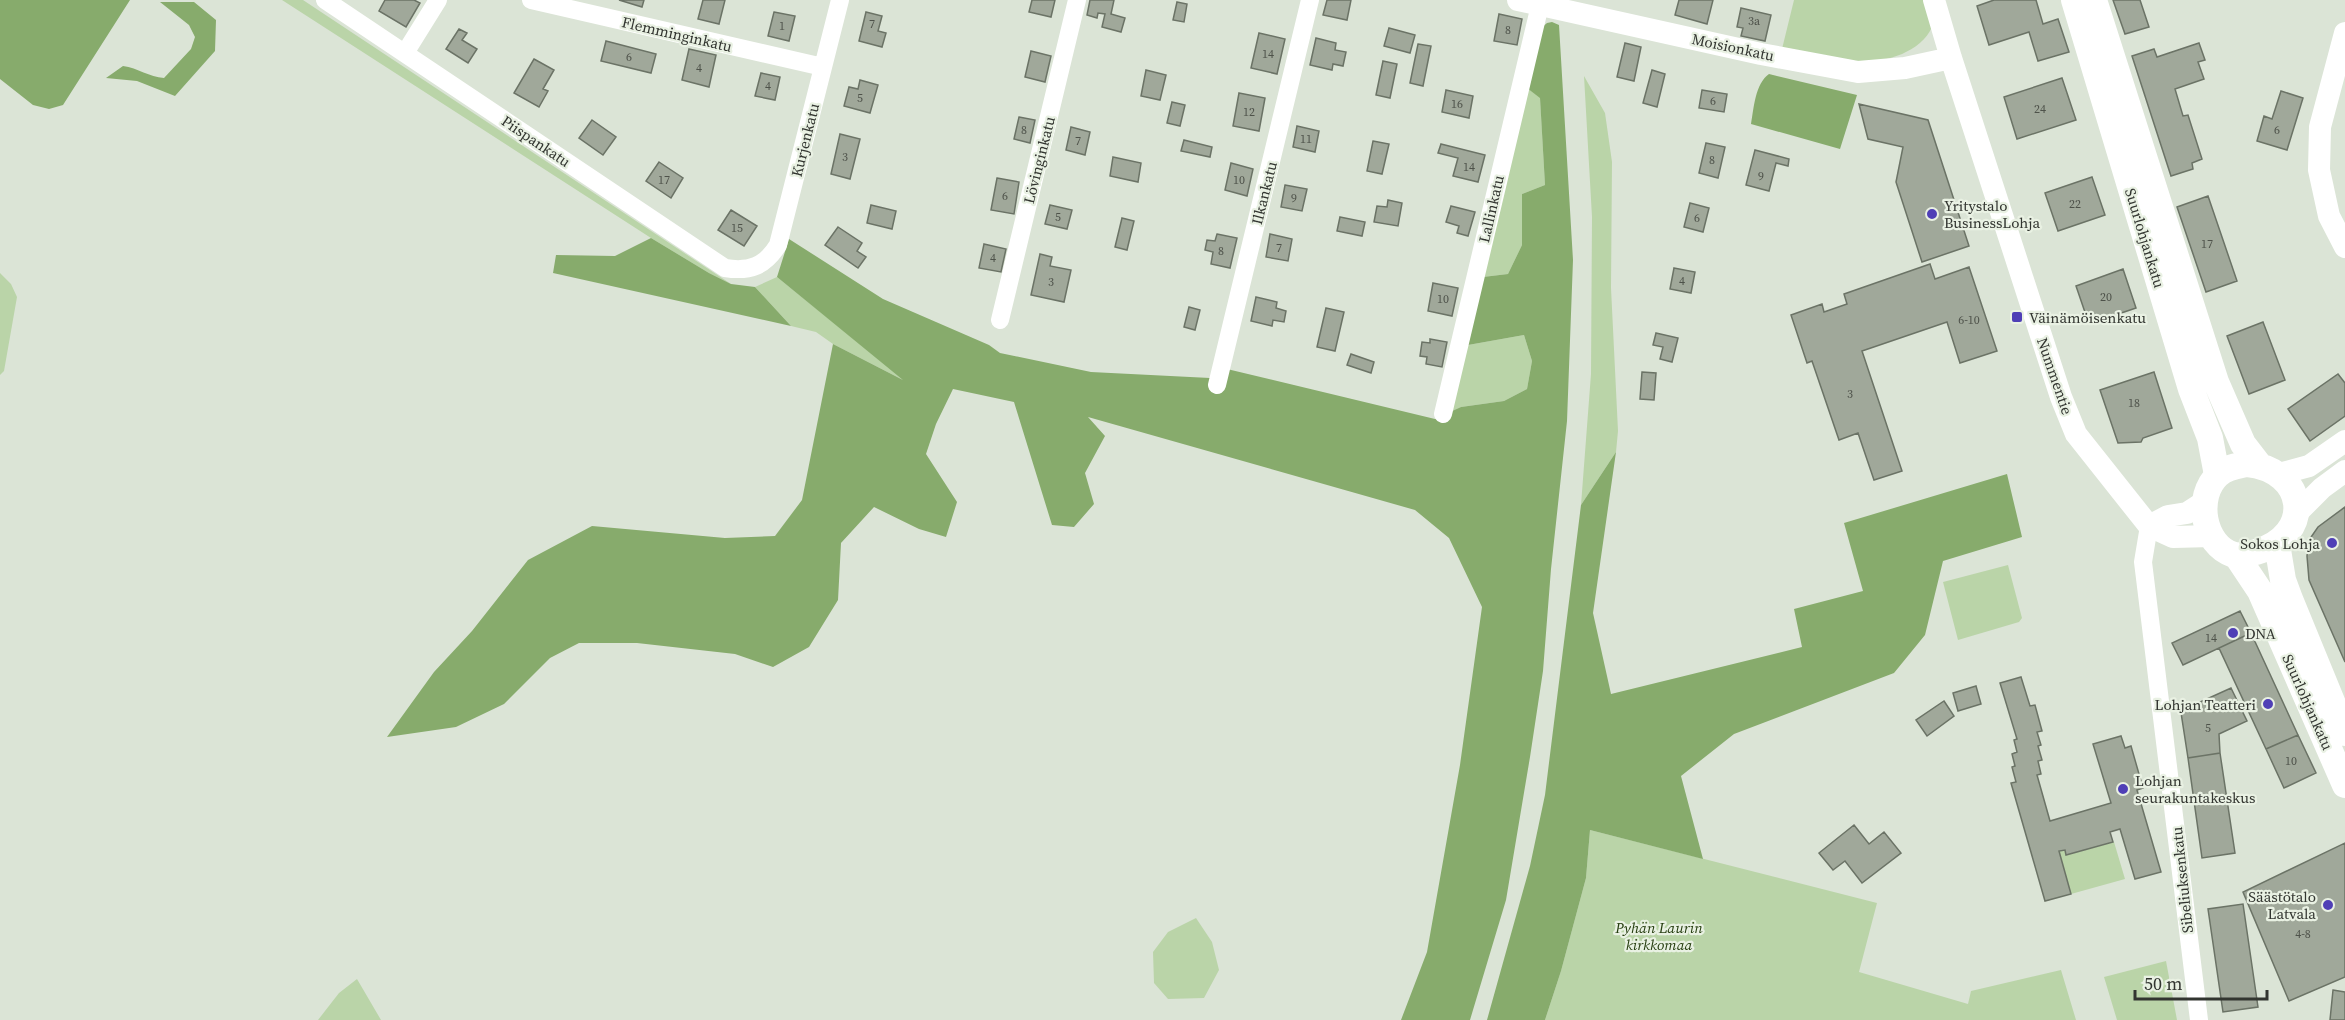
<svg xmlns="http://www.w3.org/2000/svg" width="2345" height="1020" font-family="'Source Serif 4',serif">
<style>
.green{fill:#bad4a8}
.forest{fill:#87ab6c}
.building{fill:#a0a89a;stroke:#6b7366;stroke-width:1.5}
.lines{fill:none;stroke-linecap:round;stroke-linejoin:round}
.minor{stroke:#fff;stroke-width:18}
.tertiary{stroke:#fff;stroke-width:22}
.secondary{stroke:#fff;stroke-width:26}
.poi-dot{fill:#4f3fb6;stroke:#e9f1e3;stroke-width:2}
.labels{text-anchor:middle;dominant-baseline:central;stroke-width:4.5;stroke-linejoin:round;paint-order:stroke}
.number-label{font-size:12px;fill:#4e524a}
.street-label{font-size:15px;fill:#323530;stroke:#e9f1e3}
.poi-label{font-size:15px;fill:#323530;stroke:#e9f1e3;text-anchor:start}
.park-label{font-size:15px;font-style:italic;fill:#263e10;stroke:#e9f1e3}
</style>
<rect width="100%" height="100%" fill="#dbe4d6"/>
<path class="green" d="M282,0h21l428,284 -22,-11 -58,-35z
M1794,0h130l8,27c-11,25 -45,35 -71,35 -21,1 -57,-9 -79,-13z
M1584,76l21,37 7,49 -1,126 7,143 -2,21 -35,53 10,-131 1,-157z
M1527,88l13,9 5,88 -23,9v51l-14,29 -25,3z
M0,273l11,11 6,13 -13,74 -4,4z
M777,277l130,105 -74,-38 -17,-12 -25,-6 -36,-39z
M1524,335l8,26 -5,28 -23,12 -43,6 -10,5 17,-67z
M2008,565l14,53 -3,4 -61,18 -15,-58z
M1590,830l287,73 -18,69 109,32 3,-13 90,-21 15,50h-531l16,-49 25,-93z
M2114,842l11,37 -54,15 -12,-43 6,-1 2,5z
M1196,918l16,24 7,28 -15,28 -36,1 -14,-16 -1,-31 15,-20z
M2166,961l11,59h-60l-13,-43z
M357,979l24,41h-63l21,-27z"/>
<path class="forest" d="M0,0h130l-67,105 -14,4 -16,-4 -33,-26z
M160,2h34l22,18 -1,31 -40,45 -38,-15 -31,-3 17,-12c15,2 26,11 41,12l27,-29 4,-12 -6,-12z
M1552,22l7,3 14,235 -6,161 -16,148 -8,102 -13,86 -24,143 -36,120h-69l26,-68 33,-187 22,-158 -33,-69 -34,-28 -327,-93 17,19 -20,37 9,31 -20,23 -22,-2 -38,-123 -61,-13 -17,35 -10,30 31,48 -11,35 -27,-8 -45,-22 -33,36 -3,57 -29,47 -36,20 -38,-13 -98,-11h-58l-29,15 -46,46 -48,23 -69,10 47,-65 38,-41 56,-71 64,-34 133,12 50,-2 27,-36 31,-156 70,36 -126,-103 12,-38 94,60 106,46 11,8 91,19 119,6 17,-9 208,50 26,-12 43,-6 23,-12 5,-28 -8,-26 -56,10 15,-68 25,-3 14,-29v-51l23,-9 -5,-87 -13,-10 13,-59 7,-6z
M1769,74l88,21 -17,54 -89,-25c3,-16 4,-40 18,-50z
M651,238l58,35 22,11 24,3 36,39 -238,-53 3,-18 59,1z
M1616,452l-23,161 18,81 191,-47 -8,-38 69,-18 -19,-68 163,-49 15,63 -79,24 -18,74 -31,38 -160,61 -53,42 22,83 -113,-29 -4,48 -25,93 -16,49h-58l43,-154 15,-71 36,-290z"/>
<path class="building" d="M385,0h29l6,3 -14,24 -27,-16z
M619,0h25l-2,7z
M703,0h22l-6,24 -21,-5z
M1032,0h23l-4,17 -22,-5z
M1090,0h24l-3,14 14,4 -4,14 -19,-5 3,-13 -7,-1 -1,5 -10,-3z
M1327,0h24l-4,20 -24,-5z
M1679,0h34l-6,24 -32,-9z
M1994,0h42l7,24 15,-5 11,33 -31,9 -9,-29 -40,13 -12,-39z
M2113,0h27l9,27 -24,7z
M1177,2l10,2 -3,18 -11,-2z
M1741,8l30,7 -6,26 -24,-5 2,-8 -6,-1z
M774,12l21,4 -6,25 -21,-5z
M866,12l16,4 -4,15 8,2 -4,14 -23,-6z
M1499,14l23,5 -5,26 -23,-4z
M1389,28l26,7 -5,18 -26,-7z
M459,29l8,4 -5,7 15,9 -9,14 -22,-14z
M1259,33l26,6 -8,35 -26,-6z
M1316,38l20,5 -1,7 11,2 -3,14 -10,-2 -1,6 -22,-5z
M606,41l50,13 -5,19 -50,-12z
M1625,43l16,4 -7,34 -17,-4z
M2199,43l6,17 -7,2 6,17 -29,10 8,27 5,-1 14,44 -10,4 1,6 -22,7 -39,-120 22,-7 3,8z
M1418,44l13,2 -8,40 -13,-3z
M689,49l27,6 -7,32 -27,-7z
M1031,51l20,5 -6,26 -20,-5z
M534,59l20,11 -11,19 5,2 -9,16 -25,-14z
M1383,61l14,3 -7,34 -14,-3z
M1146,70l20,5 -6,25 -19,-4z
M1652,70l13,4 -8,33 -14,-4z
M761,73l19,4 -5,23 -20,-4z
M2062,78l14,42 -59,19 -13,-42z
M860,80l18,5 -8,28 -26,-7 5,-19 9,2z
M1446,90l27,6 -4,22 -27,-6z
M1702,90l25,4 -3,18 -25,-4z
M2281,91l22,7 -16,52 -30,-9 7,-25 8,3z
M1239,93l26,5 -6,33 -26,-5z
M1172,102l13,3 -5,21 -13,-3z
M1859,104l69,16 41,126 -47,16 -26,-80 7,-35 -35,-8z
M1019,117l16,3 -5,23 -16,-4z
M592,120l24,17 -13,18 -24,-17z
M1297,126l22,5 -4,21 -22,-5z
M1071,127l19,5 -5,23 -19,-5z
M840,134l20,5 -10,40 -19,-5z
M1184,140l28,7 -2,10 -29,-6z
M1373,141l16,3 -7,30 -15,-3z
M1706,143l19,4 -7,31 -19,-5z
M1441,144l44,11 -7,27 -25,-6 5,-18 -20,-5z
M1755,150l34,9 -1,7 -12,-3 -7,28 -23,-6z
M1113,157l28,6 -3,19 -28,-6z
M659,162l24,16 -12,20 -25,-17z
M1231,163l22,6 -6,27 -22,-6z
M2092,177l13,38 -47,16 -13,-38z
M997,178l22,4 -5,32 -23,-4z
M1285,185l22,4 -5,22 -21,-4z
M2208,196l29,85 -31,11 -29,-85z
M1388,200l14,3 -4,23 -24,-4 3,-16 10,1z
M1690,203l19,5 -6,24 -19,-5z
M871,205l25,6 -4,18 -25,-6z
M1050,205l22,5 -5,19 -22,-5z
M1451,206l24,6 -7,24 -11,-3 2,-7 -13,-4z
M731,210l26,16 -13,20 -26,-16z
M1340,217l25,5 -3,14 -25,-5z
M1122,218l12,3 -7,29 -12,-3z
M838,227l24,16 -5,8 9,6 -8,11 -33,-23z
M1217,234l20,4 -7,30 -19,-4 2,-12 -8,-2 2,-10 8,1z
M1270,234l22,5 -4,22 -22,-4z
M984,244l22,5 -5,23 -22,-4z
M1040,254l12,3 -2,9 21,4 -7,32 -33,-7z
M1930,264l5,15 34,-12 28,84 -37,12 -13,-41 -85,29 40,120 -28,9 -16,-47 -19,7 -27,-79 -5,2 -16,-48 31,-11 2,8 23,-8 -3,-10z
M1674,268l21,4 -4,21 -21,-4z
M2123,269l13,39 -47,16 -13,-38z
M1433,283l25,5 -6,28 -24,-5z
M1256,297l21,5 -1,6 10,3 -2,11 -11,-2 -1,6 -21,-5z
M1189,307l11,3 -5,20 -11,-3z
M1326,308l18,4 -9,39 -18,-4z
M2263,322l22,58 -36,14 -22,-58z
M1656,333l22,5 -6,24 -12,-3 3,-12 -10,-2z
M1430,339l17,3 -5,25 -16,-3 1,-7 -7,-1 2,-14 8,1z
M1351,354l23,8 -3,11 -24,-8z
M1642,372l14,1 -2,27 -14,-1z
M2154,372l18,56 -29,10 -2,4 -23,1 -18,-53z
M2338,374l7,9v33l-35,25 -22,-32z
M2345,507v155l-36,-82 -2,-24 2,-16 9,-13z
M2240,611l11,22 -68,32 -11,-22z
M2251,633l47,102 -32,14 -47,-101z
M2021,677l9,29 5,-1 7,26 -5,1 4,13 -3,1 4,14 -4,1 3,13 -4,1 13,46 61,-18 -18,-59 28,-8 4,12 6,-2 12,42 -6,2 24,82 -26,7 -15,-50 -10,3 3,10 -47,13 -1,-5 -6,1 12,43 -26,7 -34,-118 5,-1 -4,-15 3,-1 -3,-12 5,-2 -3,-12 3,-1 -17,-56z
M1976,686l5,18 -23,7 -5,-18z
M2231,688l16,33 -28,13 1,19 -32,5 -8,-52 18,-3z
M1944,701l10,15 -27,20 -11,-16z
M2298,735l18,38 -32,15 -18,-39z
M2220,753l15,100 -33,5 -14,-100z
M1854,825l15,19 15,-12 17,21 -39,30 -17,-22 -12,9 -14,-17z
M2345,843v134l-56,24 -46,-109z
M2243,904l15,103 -35,5 -15,-103z
M2333,990l12,2v28h-15z"/>
<g class="lines">
<path class="minor" d="M325,0l400,268c25,4 40,-2 53,-23l62,-245
M531,0l292,67
M405,53l33,-53
M1000,320l77,-320
M1217,385l93,-385
M1443,414l97,-409
M2149,526l-6,36 56,458"/>
<path class="tertiary" d="M1518,0l243,54 97,18 47,-4 46,-10
M1934,0l17,58 110,339 15,37 73,92 24,11 39,-1
M2345,33l-25,94 -1,43 10,46 16,31
M2279,474l30,-8 36,-25
M2295,515l27,-27 23,-17
M2149,526l19,-10 19,-3 17,-11"/>
<path class="secondary" d="M2074,0l117,389 19,49 7,37
M2094,0l122,382 27,62 17,22
M2247,464c60,6 68,71 9,88 -6,2 -16,4 -22,3 -32,-10 -39,-59 -16,-80 8,-8 19,-9 29,-11z
M2277,544l6,36 7,19 55,134
M2236,555l24,36 85,194"/>
</g>
<g class="poi-dot">
<circle cx="1932" cy="214" r="6"/>
<rect x="2011" y="311" width="12" height="12" rx="3"/>
<circle cx="2332" cy="543" r="6"/>
<circle cx="2233" cy="633" r="6"/>
<circle cx="2268" cy="704" r="6"/>
<circle cx="2123" cy="789" r="6"/>
<circle cx="2328" cy="905" r="6"/>
</g>
<g class="labels">
<g class="number-label">
<text x="1754" y="21">3a</text>
<text x="872" y="24">7</text>
<text x="782" y="26">1</text>
<text x="1508" y="30">8</text>
<text x="1268" y="54">14</text>
<text x="629" y="57">6</text>
<text x="699" y="68">4</text>
<text x="768" y="86">4</text>
<text x="860" y="98">5</text>
<text x="1713" y="101">6</text>
<text x="1457" y="104">16</text>
<text x="2040" y="109">24</text>
<text x="1249" y="112">12</text>
<text x="1024" y="130">8</text>
<text x="2277" y="130">6</text>
<text x="1306" y="139">11</text>
<text x="1078" y="141">7</text>
<text x="845" y="157">3</text>
<text x="1712" y="160">8</text>
<text x="1469" y="167">14</text>
<text x="1761" y="176">9</text>
<text x="664" y="180">17</text>
<text x="1239" y="180">10</text>
<text x="1005" y="196">6</text>
<text x="1294" y="198">9</text>
<text x="2075" y="204">22</text>
<text x="1058" y="217">5</text>
<text x="1697" y="218">6</text>
<text x="737" y="228">15</text>
<text x="2207" y="244">17</text>
<text x="1279" y="248">7</text>
<text x="1221" y="251">8</text>
<text x="993" y="258">4</text>
<text x="1682" y="281">4</text>
<text x="1051" y="282">3</text>
<text x="2106" y="297">20</text>
<text x="1443" y="299">10</text>
<text x="1969" y="320">6-10</text>
<text x="1850" y="394">3</text>
<text x="2134" y="403">18</text>
<text x="2211" y="638">14</text>
<text x="2208" y="728">5</text>
<text x="2291" y="761">10</text>
<text x="2303" y="934">4-8</text>
</g>
<g class="street-label">
<text transform="translate(677 34) rotate(13)">Flemminginkatu</text>
<text transform="translate(1733 47) rotate(12)">Moisionkatu</text>
<text transform="translate(805 140) rotate(-76)">Kurjenkatu</text>
<text transform="translate(536 141) rotate(34)">Piispankatu</text>
<text transform="translate(1039 160) rotate(-76)">Lövinginkatu</text>
<text transform="translate(1264 193) rotate(-76)">Ilkankatu</text>
<text transform="translate(1491 209) rotate(-77)">Lallinkatu</text>
<text transform="translate(2145 238) rotate(73)">Suurlohjankatu</text>
<text transform="translate(2055 376) rotate(71)">Nummentie</text>
<text transform="translate(2308 702) rotate(66)">Suurlohjankatu</text>
<text transform="translate(2182 880) rotate(-96)">Sibeliuksenkatu</text>
</g>
<g class="poi-label">
<text x="1944" y="205">Yritystalo<tspan x="1944" dy="17">BusinessLohja</tspan></text>
<text x="2029" y="317">Väinämöisenkatu</text>
<text x="2320" y="543" text-anchor="end">Sokos Lohja</text>
<text x="2245" y="633">DNA</text>
<text x="2256" y="704" text-anchor="end">Lohjan Teatteri</text>
<text x="2135" y="780">Lohjan<tspan x="2135" dy="17">seurakuntakeskus</tspan></text>
<text x="2316" y="896" text-anchor="end">Säästötalo<tspan x="2316" dy="17">Latvala</tspan></text>
</g>
<g class="park-label">
<text x="1659" y="927">Pyhän Laurin<tspan x="1659" dy="17">kirkkomaa</tspan></text>
</g>
</g>
<path d="M2135 990v9h132v-9" fill="none" stroke="#323530" stroke-width="3"/>
<text x="2144" y="990" font-size="18" fill="#323530" stroke="#e9f1e3" stroke-width="4.5" paint-order="stroke">50 m</text>
</svg>
